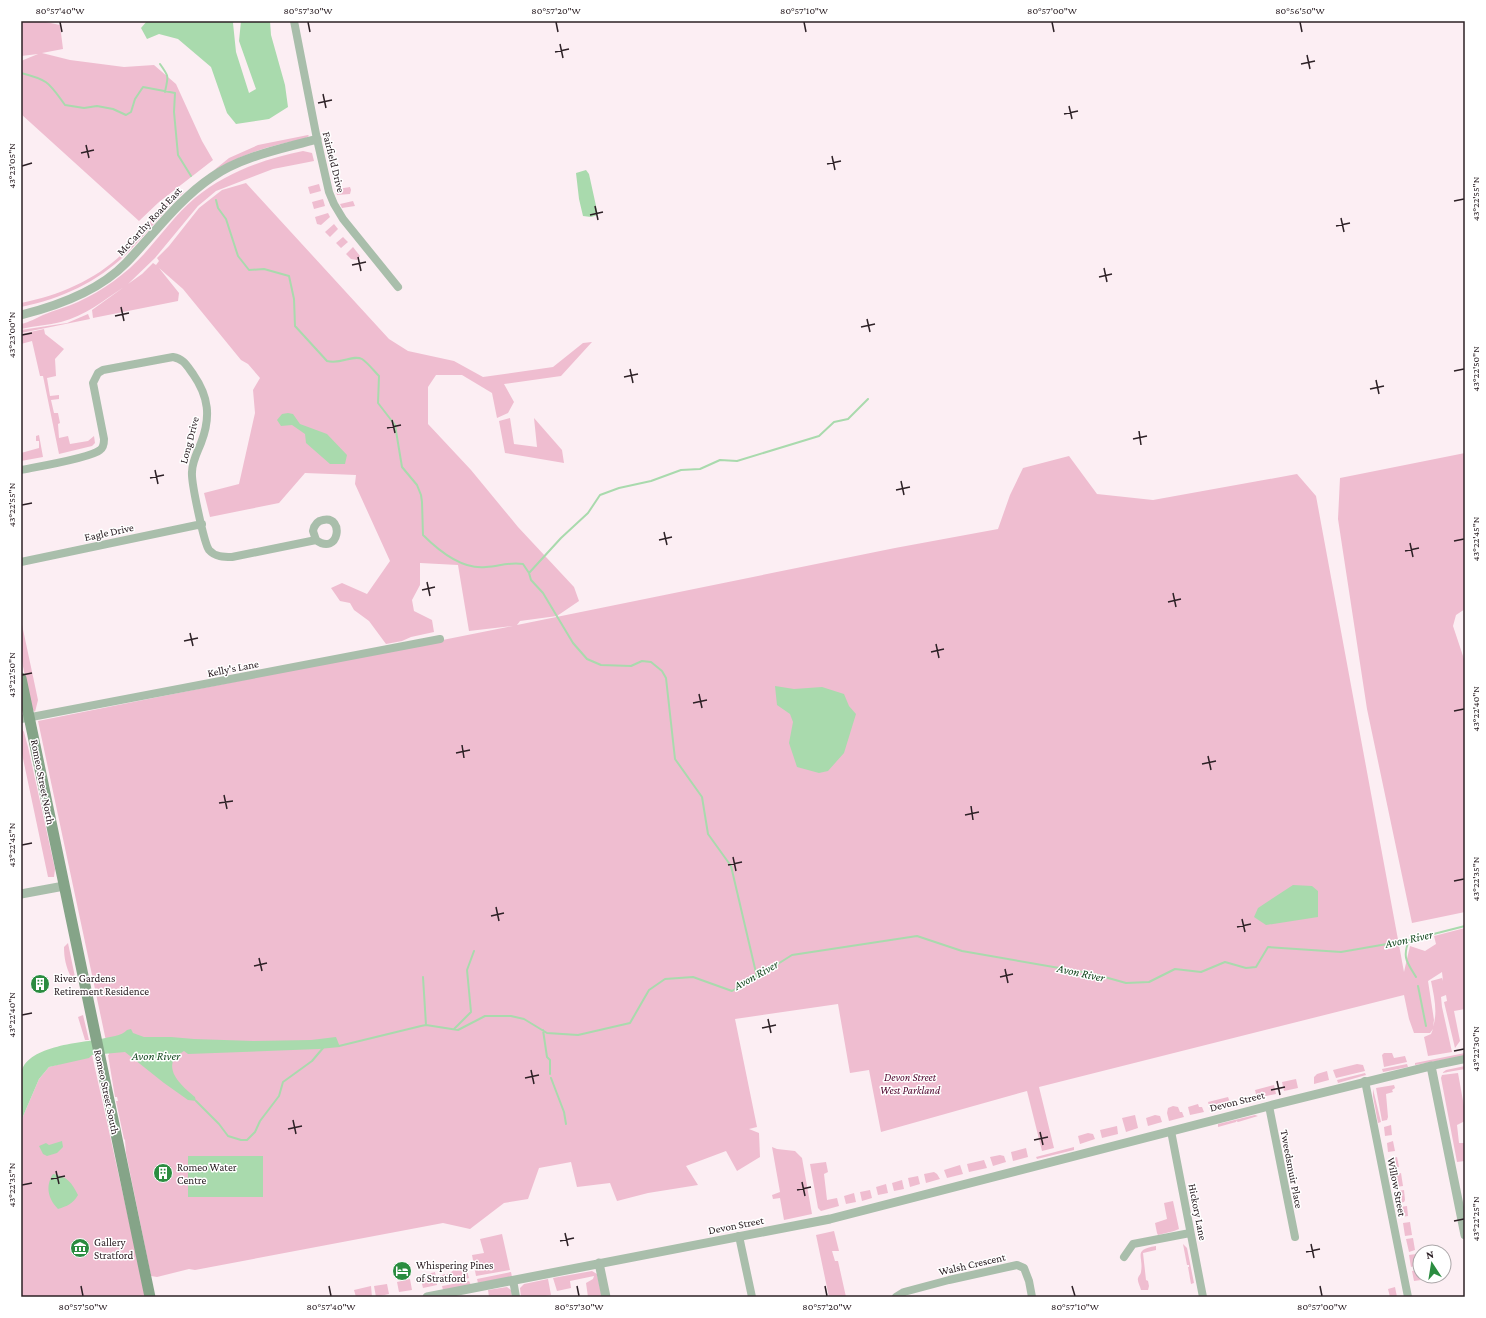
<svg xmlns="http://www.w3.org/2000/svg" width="1486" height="1318" font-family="'Crimson Pro',serif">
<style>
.green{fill:#efbdd0;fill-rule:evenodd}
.water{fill:#a9daad}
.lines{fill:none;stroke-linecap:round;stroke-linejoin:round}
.stream{stroke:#a9daad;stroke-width:2}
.minor{stroke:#a9beab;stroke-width:8}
.tertiary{stroke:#a9beab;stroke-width:9}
.secondary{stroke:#85a488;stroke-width:11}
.ticks{fill:none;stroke:#2c2025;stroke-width:1.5}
.labels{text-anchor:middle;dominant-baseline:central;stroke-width:3;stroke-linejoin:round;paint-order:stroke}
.street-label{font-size:11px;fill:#2c2025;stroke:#fff}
.poi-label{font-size:11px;fill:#2c2025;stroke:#fff;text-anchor:start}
.park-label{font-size:11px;font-style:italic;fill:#4f052d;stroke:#fff}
.water-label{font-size:12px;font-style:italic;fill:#13471e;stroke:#fff}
.neatline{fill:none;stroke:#2c2025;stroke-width:1.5}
.ticks-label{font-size:10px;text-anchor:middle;fill:#2c2025}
</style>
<rect width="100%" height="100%" fill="#fceef3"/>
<path class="green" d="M21,21h20l19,4 3,24 -21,4 28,7 54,7 30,-2 22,19 26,57 11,19 -54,42 -20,19 -118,-107v-53l17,-7 -17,2z
M308,135l1,1 -5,3c-35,7 -60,14 -91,32l16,-13 29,-13z
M303,151l9,2 2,8 -41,8 -57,22 -18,15 -43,52 -27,26 14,-10 11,-11 3,2 3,-4 -2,-3 12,-12 30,-38 23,-18 24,-7 143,156 19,12 46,10 29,16 70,-10 30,-24 9,-1 -31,34 -57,8 10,18 -6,11 -11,5 -5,-25 -30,-18h-26l-8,12v37l43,46 47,57 56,60 5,14 -22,15 -37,5 -3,4 378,-77 103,-19 12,-34 13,-27 46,-12 28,38 56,6 144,-26 19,22 88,476 6,-26 15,5 11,-7 -2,-8 31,-8v81l-11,2 6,30 -5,7 -11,-46 3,-1 -1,-6 -5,2 1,10 10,45 -24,4 -4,-19 7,-3 2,-5 -3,4h-16l-5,-14 -5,-24 -365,92 15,61 -12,3 -15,-60 -146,41 -12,-62 -19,3 -12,-69 -103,15 22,108 -8,2 10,4 1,24 -23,14 -11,-20 -40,15 12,19 -50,8 -31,8 -7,-18 -33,4 -6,-25 -32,6 -11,31 -24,4 -34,26 -27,-6 -248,47 -6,-1 -32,8 -6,-1 -25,-123 -1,-13 -1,-1 -8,-38h2l-1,-4h-2l-7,-42h1l-71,-334 475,-95 -44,5 -11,-66 -38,-2v22l-8,15 2,11 18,9 2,12 -23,5 -9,4 -16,3 -17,-23 -15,-11 -4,-7 -10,-2 -9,-13 11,-5 25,11 23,-33 -35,-77 1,-9 -51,-2 -26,30 -69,14 -6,-24 35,-9 16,-71 -2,-23 7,-12 -12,-14 -7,-4 -58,-71 -24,-21 20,25 -1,8 -85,17 -1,-8 32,-23c-20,13 -39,29 -63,35 -12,3 -27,4 -40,7v-5c9,-2 15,-6 22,-9 12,-5 24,-8 35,-13 24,-11 48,-28 66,-48 17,-19 32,-40 51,-56 32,-26 69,-39 108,-47zM1442,972l1,9 -1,-3 -11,3c3,15 7,31 2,46l1,-7 -6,-39z
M319,184l2,7 -11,3 -2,-7z
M350,187l1,3 -1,4 -13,1 -1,-4 2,-2z
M184,192c-18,17 -33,36 -50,54 -30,33 -69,52 -113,61v-4c41,-8 81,-26 109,-57 15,-17 32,-45 54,-54z
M323,199l2,7 -11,3 -2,-7z
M353,201l2,5 -13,2 -2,-4z
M328,213l2,4 -9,8 -4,-1 -2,-7z
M334,224l4,5 -8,8 -5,-5z
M343,237l5,5 -7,6 -5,-5z
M353,247l7,9 -3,4 -6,-1 -5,-5z
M88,314l2,5 -69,14v-3l46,-7z
M44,329l1,5 19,15 -9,10 1,17 -9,2 3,18 9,-1v4l-8,1 3,13h4l2,10 -2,1 1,14 9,-2 2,8 18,-3 6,-5 1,7 -3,3 -33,8 -16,-78h-3l-8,-35 -11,3v-10z
M510,418l4,26 23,3 -3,-29 28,32 2,13 -59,-10 -6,-32z
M39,435l4,22 -22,4v-8l18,-5v-7h-3v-5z
M1465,453v156l-9,6 -3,11 12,36v250l-53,11 -45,-214 -29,-190 2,-41z
M21,620l17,80 -3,12 -3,-3 -11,-52z
M21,727l3,5 4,15 27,122 -1,8h-6l-27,-128z
M68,943l7,34h-4c-5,-10 -7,-19 -7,-30z
M83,1015l6,25h-4l-7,-23z
M1384,1053h8l2,5 11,-2 2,6 -23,5 -2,-12z
M1465,1053v3l-50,9v-2z
M92,1055l41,184 12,58h-124v-176l18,-42 10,-12z
M1357,1064l6,1 2,6 -29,7 -3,-8z
M1407,1064l1,3 -25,5 -1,-3z
M1465,1066v3l-23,4 4,-3z
M1327,1071l2,9 -15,4v-7l3,-3z
M1365,1073l1,2 -28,8 -1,-3z
M1458,1073l7,39v9l-8,4 2,18h6v18l-8,1 -16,-84 1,-3z
M1296,1079l2,9 -14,3 -2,-9z
M1274,1085l2,9 -19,4 -2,-8z
M1394,1085l1,3 -3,2 1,2 -7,2 2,23 -1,3 -5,1 -6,-33z
M1373,1089l8,33 -3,1 -5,-27z
M1228,1097l3,8 -21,5 -2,-8z
M1198,1104l1,3h3l2,5 -14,3 -2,-8z
M1173,1106l5,1 2,5h2l2,5 -15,4 -2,-8 1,-5z
M1135,1115l3,13 -12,4 -4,-14z
M1155,1115l5,1 2,6 -14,4 -2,-8z
M1255,1115l3,1 -20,6 -2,-1v1l-18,5v-3z
M1391,1125l1,10 -7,1 -1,-9z
M1117,1126l1,8 -16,4 -2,-8z
M1088,1133l5,1 2,5 -15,5 -2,-8z
M1393,1141l2,10 -7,1 -1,-9z
M772,1147l5,2 18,2 7,7 10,56 -28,6 -4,-22 -7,1 -1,-4 8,-3z
M1074,1147v3l-37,9 -1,-2z
M1026,1148l2,9 -15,4 -2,-9z
M1000,1155l4,1 2,6 -13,4 -3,-9z
M1397,1157l2,10 -7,1 -2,-9z
M984,1160l3,8 -18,4 -2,-8z
M826,1162l2,10 -4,2 3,26 10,-2 2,8 -18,5 -3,-3 -8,-44z
M960,1165l3,9 -16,4 -3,-8z
M934,1172l3,2 3,5 -14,4 -2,-9z
M1401,1173l2,13 -7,1 -2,-12z
M918,1176l2,8 -10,3 -2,-9z
M902,1180l2,9 -10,2 -2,-8z
M886,1184l2,9 -10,2 -2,-8z
M870,1190l2,8 -10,3 -2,-9z
M1404,1190l1,10 -1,2 -5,1 -2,-12z
M854,1193l2,9 -10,2 -2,-8z
M1173,1201l6,28 -5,2 -16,4 -1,-2 -2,-10 12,-4 -3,-16z
M1407,1206l1,10 -7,1 -1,-10z
M1410,1222l2,13 -7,1 -2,-13z
M834,1231l5,20h-7l3,10h3l8,36h-17l-13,-62z
M502,1234l8,36 -34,6 -4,-21 12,-2 -4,-14z
M1413,1238l2,12 -6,2 -3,-13z
M1183,1244l4,4 7,35 -3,1 -3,-17h1v-2h-2z
M1156,1246v4l-13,3 3,27 2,1 1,5 -1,4h-7c-1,-4 -4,-9 -3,-12 1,-3 3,-4 3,-6 3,-16 -9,-22 15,-26z
M1416,1254l2,11 -7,2 -2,-12z
M466,1267l3,11 -28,6 -1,-8 5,-2v1l5,-2 5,-4z
M1419,1270l2,10 -7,1 -2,-10z
M592,1271l5,3 5,23h-14l-2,-14 7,-4 1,-3 -24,5 1,7 -14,3 -4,-13z
M435,1272l2,13 -14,3 -3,-12z
M511,1272l1,5 -34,6 -1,-4z
M410,1279l2,11 -13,2 -2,-10z
M548,1279l3,16 -11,2h-19l-1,-9 4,-4z
M469,1281l2,4 -28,5 -1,-4z
M387,1284l2,10 -13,3 -2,-11z
M371,1286l1,11h-16l-2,-7z
M507,1287l4,3 1,7h-23l-1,-7z
M1395,1287l2,10h-7l-2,-8z"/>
<path class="water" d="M147,21h87l-1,2 3,29 13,41 7,-4 -17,-48 2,-20h29l1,14 14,50 3,22 -19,12 -33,5 -9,-11 -16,-46 -33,-28 -19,-5 -12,5 -6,-11z
M586,170l3,4 9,41 -7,2 -8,-1 -4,-17 -3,-26z
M288,413l5,1 7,10 27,10 20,21 -2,9h-15l-24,-21 -1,-9 -13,-9 -11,1 -4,-6 5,-6z
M775,686l19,3 28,-2 22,7 5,12 7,8 -12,39 -16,18 -9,2 -22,-6 -8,-24 4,-21 -3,-8 -13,-9z
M1293,885l19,1 6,5v26l-52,8 -12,-8 4,-9z
M131,1029l2,4 11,4h27l23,2 59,2 58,-1 25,-3 4,10 -21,2 -131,5 -4,-3c-3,2 -8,5 -10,8 -8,15 12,30 21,38l1,4 -8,-1 -24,-17 -39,-31 -33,3 -3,3 -40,9 -10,12 -18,42c0,-15 -2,-32 0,-47 4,-28 58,-31 80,-35 8,-2 21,-3 26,-9z
M62,1141l1,6 -6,6 -10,3 -4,-2 -4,-8 7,-3 3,2z
M188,1156h75v41h-75z
M53,1174c14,2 19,9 25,21 -5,9 -11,11 -20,14 -10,-10 -13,-23 -5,-35z"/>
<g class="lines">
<path class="stream" d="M160,64c10,14 8,12 5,28
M21,73c28,7 28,10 44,32l19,3 13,-2 16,3 13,6 5,-3 4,-13 8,-12 32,6 -1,19 4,43 13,21
M216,200l2,8 8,11 12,37 11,14 15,-1 25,7 5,23 1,27 32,35c14,4 26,-7 35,-2 6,4 12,12 17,17l-1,27 17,22 7,42 15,18 4,10 1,7 1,33c16,16 39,35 63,32 14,-1 22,-5 37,-3l6,9 2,7 12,13 30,50 14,16 14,6 30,1 11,-5 9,1 11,9 4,7 9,81 27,38 6,37 23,32 26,111
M529,573l32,-35 27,-25 12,-18 19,-7 32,-7 30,-11 19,-1 20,-9 17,1 82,-25 15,-14 14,-3 20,-20
M1409,940c-7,18 -2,22 7,37
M423,977l3,48
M1418,986l8,40
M454,1029l17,-17 -4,-42 7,-19
M543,1030l4,27 3,3v14
M339,1046l82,-20 5,-1 32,5 27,-14h26l13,3 23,14 31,2 52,-12 19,-33 16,-11 28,-2 39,14 25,-14 35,-22 125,-19 45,15 132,23 32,9 23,-1 26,-13 26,3 24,-10 21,6 10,-1 12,-20 73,5 69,-12 55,-14
M551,1078l13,34 2,12
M196,1101l23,23 9,12 13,4h6l8,-8 5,-11 19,-25 4,-14 29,-21 11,-13"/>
<path class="minor" d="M294,21l23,118 12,53 5,12 9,15 55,68
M21,470c15,-3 70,-12 79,-20 3,-2 4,-7 4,-11l-11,-56 5,-10 5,-3 70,-13c11,2 14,9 20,17 16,23 18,43 8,69 -4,10 -9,19 -9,29 -1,10 12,71 17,78 6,7 15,7 23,7l84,-17c23,17 29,-25 7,-20 -6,1 -9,6 -10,11l3,9
M21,562l181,-38
M21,719l419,-80
M1431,1066l34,-7
M1365,1081l43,216
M1269,1106l26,131
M1171,1131l32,166
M739,1236l13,61
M1124,1257l9,-13 57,-11
M513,1280l3,17
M896,1297l8,-5 45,-12 68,-15 7,3 5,13 3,16"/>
<path class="tertiary" d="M21,315c36,-9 79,-25 105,-52 28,-29 52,-63 86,-86 30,-21 70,-28 105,-38
M21,894l43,-8
M599,1263l7,34
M427,1297l403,-78 439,-113 162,-40 34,169"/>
<path class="secondary" d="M21,678l129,619"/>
</g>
<path class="ticks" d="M60,22l2,10M308,22l2,10M556,22l2,10M804,22l2,10M1052,22l2,10M1300,22l2,10M560,44l3,14M555,52l14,-3M1307,55l3,14M1301,64l14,-3M323,94l3,14M318,103l14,-3M1069,106l3,13M1064,114l14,-3M86,145l3,13M81,153l13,-3M832,156l3,14M827,164l14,-3M22,166l10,-3M1454,201l10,-2M595,206l3,14M590,215l13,-3M1341,218l3,14M1336,226l14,-3M358,257l3,14M352,265l14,-3M1104,268l3,14M1099,277l13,-3M121,307l3,14M115,316l14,-3M867,319l3,13M861,327l14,-3M22,335l10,-2M630,369l3,14M1454,371l10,-2M624,377l14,-3M1376,380l3,14M1370,389l14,-3M392,420l3,13M387,428l14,-3M1139,431l2,14M1133,439l14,-3M155,470l3,14M150,478l14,-3M901,481l3,14M896,490l14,-3M22,505l10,-2M664,532l3,13M659,540l13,-3M1454,541l10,-2M1410,543l3,14M1405,551l14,-3M427,582l3,14M422,590l13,-3M1173,593l3,14M1168,602l13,-3M190,633l3,13M184,641l14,-3M936,644l3,14M931,652l13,-3M22,675l10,-2M699,694l3,14M693,703l14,-3M1454,711l10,-2M462,745l2,13M456,753l14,-3M1208,756l3,14M1202,764l14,-3M224,795l3,14M219,803l14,-2M971,806l2,14M965,815l14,-3M22,845l10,-2M733,857l3,14M728,865l14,-3M1454,881l10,-2M496,907l3,14M491,916l13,-3M1242,919l3,13M1237,927l14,-3M259,958l3,13M254,966l13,-3M1005,969l3,14M1000,977l13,-3M22,1015l10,-2M768,1019l3,14M762,1028l14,-3M1454,1051l10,-2M531,1070l3,14M525,1078l14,-3M1277,1081l3,14M1271,1090l14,-3M293,1120l3,14M288,1129l14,-3M1040,1132l3,13M1034,1140l14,-3M56,1171l3,13M51,1179l14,-3M802,1182l3,14M22,1185l10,-2M797,1190l14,-3M1454,1221l10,-2M565,1233l3,13M560,1241l14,-3M1311,1244l3,14M1306,1252l14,-3M81,1286l2,10M329,1286l2,10M577,1286l2,10M825,1286l2,10M1072,1286l3,10M1320,1286l2,10"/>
<defs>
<g id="building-disc" transform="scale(1)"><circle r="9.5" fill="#2b8c40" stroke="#fff"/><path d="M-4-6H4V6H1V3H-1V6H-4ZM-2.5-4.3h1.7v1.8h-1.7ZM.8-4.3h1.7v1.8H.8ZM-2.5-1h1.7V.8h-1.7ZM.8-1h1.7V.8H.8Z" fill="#fff"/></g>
<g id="museum-disc" transform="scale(1)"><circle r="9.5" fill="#2b8c40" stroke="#fff"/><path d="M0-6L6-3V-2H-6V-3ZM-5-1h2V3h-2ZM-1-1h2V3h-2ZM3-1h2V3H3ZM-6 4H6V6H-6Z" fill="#fff"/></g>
<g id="hotel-disc" transform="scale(1)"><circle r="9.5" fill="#2b8c40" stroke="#fff"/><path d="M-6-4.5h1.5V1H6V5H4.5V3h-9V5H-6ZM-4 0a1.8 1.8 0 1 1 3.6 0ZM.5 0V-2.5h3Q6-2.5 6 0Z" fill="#fff"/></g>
</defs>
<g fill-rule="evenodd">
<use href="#building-disc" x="40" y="984"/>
<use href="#building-disc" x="163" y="1173"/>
<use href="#museum-disc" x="80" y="1248"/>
<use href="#hotel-disc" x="402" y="1271"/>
</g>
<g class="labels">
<g class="street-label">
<text transform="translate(334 162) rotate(76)">Fairfield Drive</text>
<text transform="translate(149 221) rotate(-47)">McCarthy Road East</text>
<text transform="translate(189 440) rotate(-75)">Long Drive</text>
<text transform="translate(109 532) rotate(-12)">Eagle Drive</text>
<text transform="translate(233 668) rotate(-11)">Kelly's Lane</text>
<text transform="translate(43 782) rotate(79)">Romeo Street North</text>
<text transform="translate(107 1092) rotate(78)">Romeo Street South</text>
<text transform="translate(1237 1101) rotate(-14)">Devon Street</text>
<text transform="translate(1292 1169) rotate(79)">Tweedsmuir Place</text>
<text transform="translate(1397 1187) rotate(79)">Willow Street</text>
<text transform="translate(1198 1212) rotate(79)">Hickory Lane</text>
<text transform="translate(736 1225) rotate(-11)">Devon Street</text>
<text transform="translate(972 1264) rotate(-13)">Walsh Crescent</text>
</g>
<g class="poi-label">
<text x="54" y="978">River Gardens<tspan x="54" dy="13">Retirement Residence</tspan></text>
<text x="177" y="1167">Romeo Water<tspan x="177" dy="13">Centre</tspan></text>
<text x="94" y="1242">Gallery<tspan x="94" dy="13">Stratford</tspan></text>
<text x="416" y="1265">Whispering Pines<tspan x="416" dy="13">of Stratford</tspan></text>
</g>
<g class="park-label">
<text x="910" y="1077">Devon Street<tspan x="910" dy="13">West Parkland</tspan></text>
</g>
<g class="water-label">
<text transform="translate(1409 939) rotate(-12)">Avon River</text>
<text transform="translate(1081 973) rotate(12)">Avon River</text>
<text transform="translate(756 975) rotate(-29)">Avon River</text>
<text x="156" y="1056">Avon River</text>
</g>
</g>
<rect width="1486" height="1318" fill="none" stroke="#ffffff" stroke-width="44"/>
<g transform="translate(1432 1264) rotate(348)"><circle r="19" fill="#ffffff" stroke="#aba6a8"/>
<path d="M0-3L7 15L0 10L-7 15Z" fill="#2b8c40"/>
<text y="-6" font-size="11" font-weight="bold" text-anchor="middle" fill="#2c2025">N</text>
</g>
<rect x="22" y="22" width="1442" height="1274" class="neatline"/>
<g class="ticks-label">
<text x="60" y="14">80°57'40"W</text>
<text x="308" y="14">80°57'30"W</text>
<text x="556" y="14">80°57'20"W</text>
<text x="804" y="14">80°57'10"W</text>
<text x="1052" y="14">80°57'00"W</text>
<text x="1300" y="14">80°56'50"W</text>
<text transform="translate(11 166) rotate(-90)" y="4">43°23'05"N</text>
<text transform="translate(1475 199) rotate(-90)" y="4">43°22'55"N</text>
<text transform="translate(11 335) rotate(-90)" y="4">43°23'00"N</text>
<text transform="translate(1475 369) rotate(-90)" y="4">43°22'50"N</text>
<text transform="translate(11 505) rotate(-90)" y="4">43°22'55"N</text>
<text transform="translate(1475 539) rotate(-90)" y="4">43°22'45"N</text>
<text transform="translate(11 675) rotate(-90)" y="4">43°22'50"N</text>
<text transform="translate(1475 709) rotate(-90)" y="4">43°22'40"N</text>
<text transform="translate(11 845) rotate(-90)" y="4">43°22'45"N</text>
<text transform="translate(1475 879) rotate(-90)" y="4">43°22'35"N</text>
<text transform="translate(11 1015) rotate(-90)" y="4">43°22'40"N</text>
<text transform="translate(1475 1049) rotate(-90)" y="4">43°22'30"N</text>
<text transform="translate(11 1185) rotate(-90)" y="4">43°22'35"N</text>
<text transform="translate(1475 1219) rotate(-90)" y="4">43°22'25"N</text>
<text x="83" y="1310">80°57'50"W</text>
<text x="331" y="1310">80°57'40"W</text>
<text x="579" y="1310">80°57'30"W</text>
<text x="827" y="1310">80°57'20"W</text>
<text x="1075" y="1310">80°57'10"W</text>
<text x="1322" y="1310">80°57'00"W</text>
</g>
</svg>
